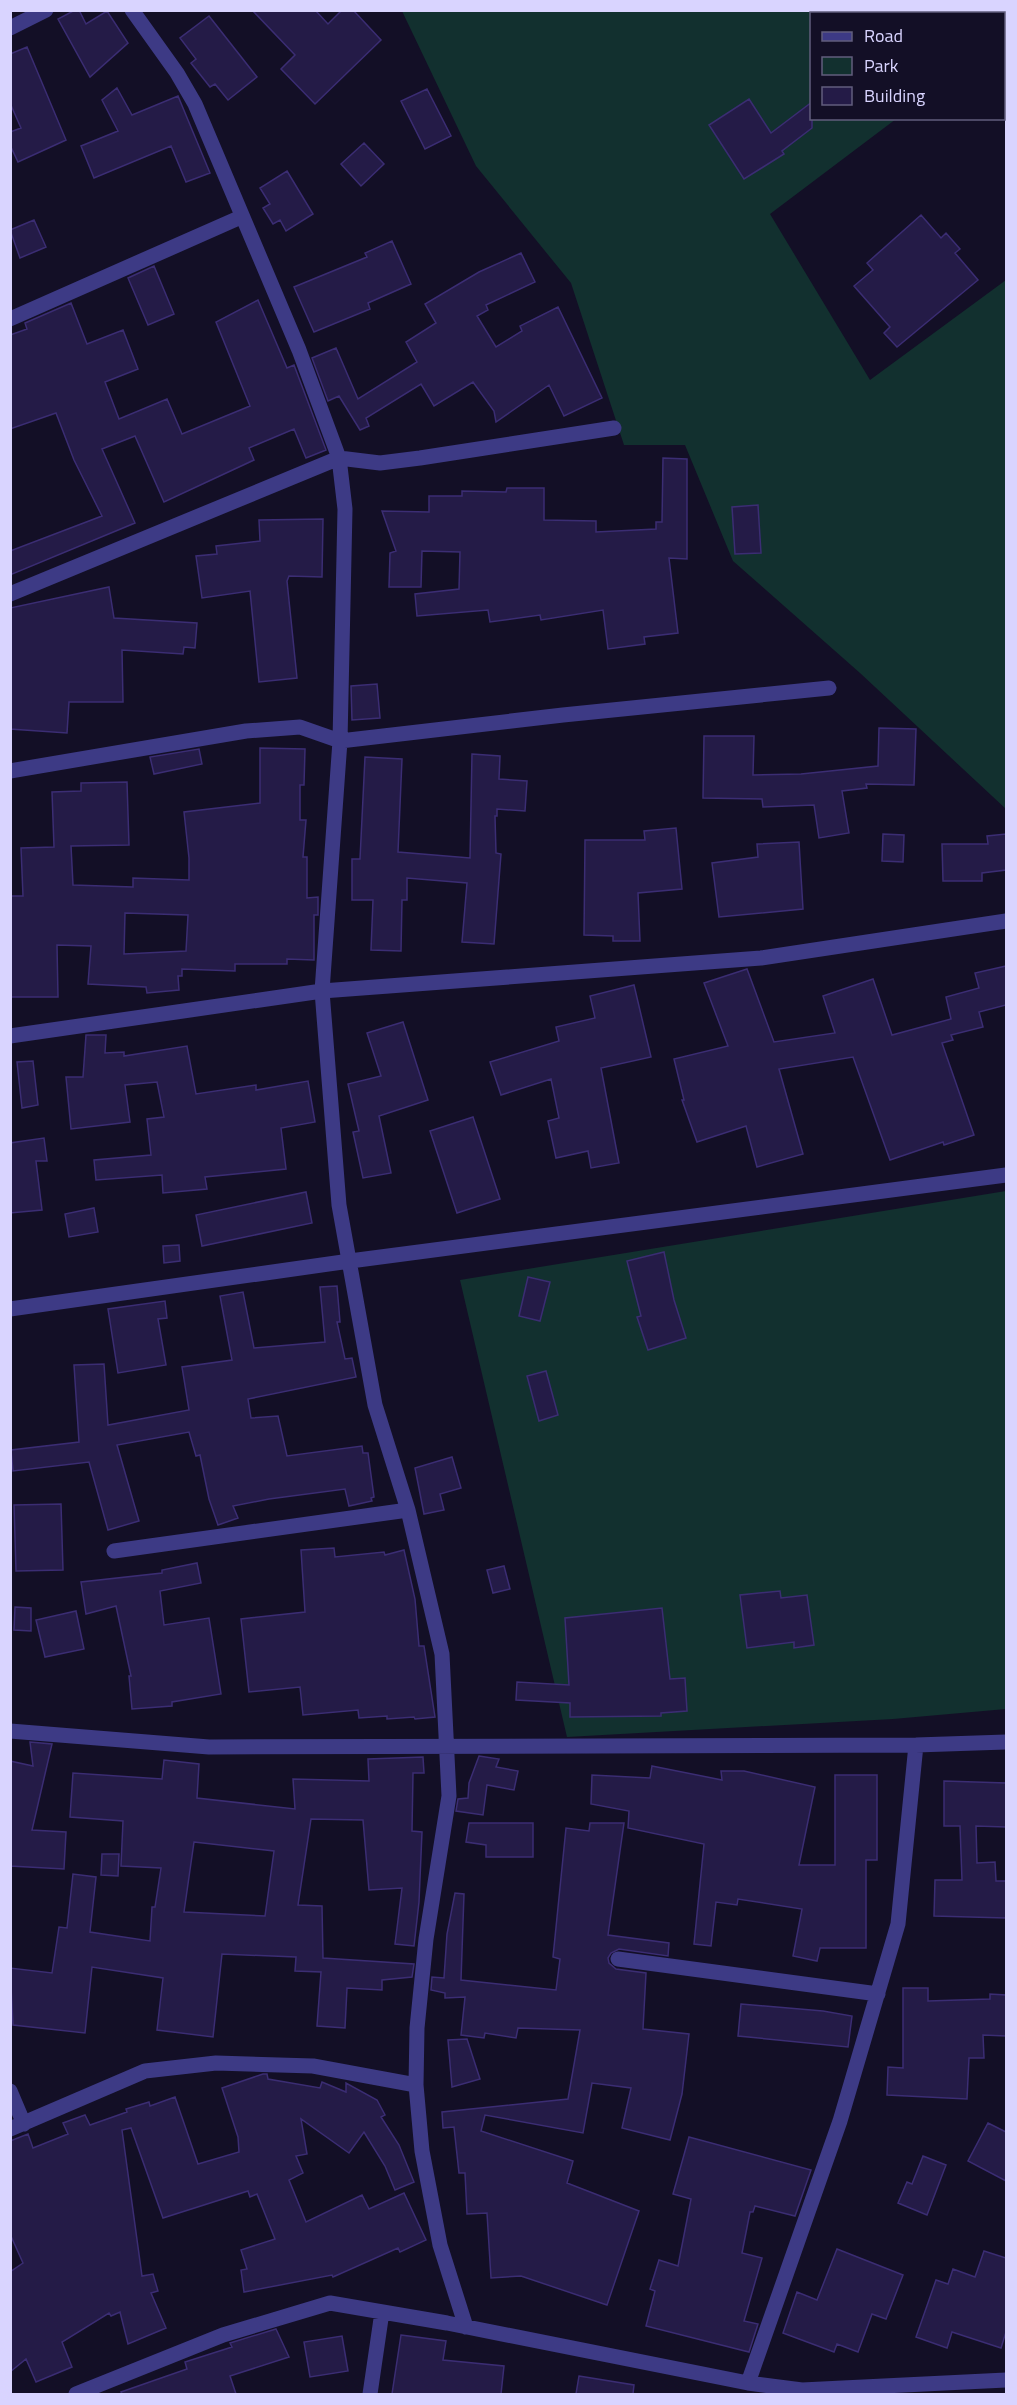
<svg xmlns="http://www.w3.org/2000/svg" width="1017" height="2405" font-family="'Titillium Web',sans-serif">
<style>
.green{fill:#12302f}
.building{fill:#241b47;stroke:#3b2d73;stroke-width:1.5;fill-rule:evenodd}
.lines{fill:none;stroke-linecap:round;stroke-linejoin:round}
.minor{stroke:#3d3a85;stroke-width:15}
.highway{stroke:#ff4fa3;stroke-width:18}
</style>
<rect width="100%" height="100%" fill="#130f26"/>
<path class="green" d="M884,10l3,3 -75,1v104l84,1 -126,95 100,166 136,-100v529l-146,-136 -127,-112 -48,-116h-61l-53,-162 -95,-117 -74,-155z
M1006,1191v518l-113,10 -326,18 -107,-457z"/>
<path class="building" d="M75,10h4l7,14 21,-13 21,32 -38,34 -32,-58z
M252,10h63l13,14 14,-14h11l28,30 -66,64 -34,-35 14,-14z
M209,16l48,61 -29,23 -13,-16 -5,3 -19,-24 5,-4 -16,-21z
M27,47l39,93 -48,22 -8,-17v-13l11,-4 -11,-25v-49z
M117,88l15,27 46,-19 32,77 -24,9 -15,-36 -77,32 -13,-32 37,-15 -16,-31z
M427,89l24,47 -26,13 -24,-48z
M749,99l22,34 41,-31v26l-30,23 2,3 -40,25 -35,-54z
M364,143l20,21 -23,22 -20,-22z
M287,171l26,43 -27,17 -6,-11 -7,4 -10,-16 7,-4 -10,-16z
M921,215l20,23 5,-5 14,16 -5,4 23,27 -81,67 -13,-14 6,-6 -36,-41 19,-16 -6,-7z
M34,220l12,27 -26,11 -10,-28z
M392,241l19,43 -43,19 2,6 -56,23 -20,-45 73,-30 -2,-4z
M521,253l14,29 -49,23 2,5 -11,6 19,31 26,-16 -2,-5 38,-19 44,91 -38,18 -15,-31 -53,37 -2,-11 -21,-29 -39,24 -13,-22 -55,34 3,8 -9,4 -21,-34 -11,5 -16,-43 24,-10 22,51 59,-37 -11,-20 30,-19 -11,-19 54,-32z
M154,266l20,48 -26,11 -20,-47z
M258,300l29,68 7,-3 32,85 -20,8 -12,-29 -45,19 5,12 -90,42 -29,-66 -33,13 33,74 -125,52v-24l92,-35 -28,-56 -18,-47 -46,16v-94l17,-6 -2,-6 46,-20 16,41 36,-14 15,39 -33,13 14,37 48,-20 15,35 68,-28 -34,-84z
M663,458l24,1v100l-18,-1 9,75 -34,4 1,7 -37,5 -5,-39 -62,10 -1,-5 -50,7 -2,-12 -71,6 -2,-22 44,-5 1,-37 -38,-1 -1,36h-32l1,-34 6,-2 -14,-40 47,1v-16h33v-5l44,1 1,-4h37v32l52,1v11l60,-3v-7h6z
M758,505l3,48 -26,1 -3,-47z
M323,519l-1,58 -33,-1 -2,5 10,97 -38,4 -9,-91 -48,7 -6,-42 21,-2 -1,-8 44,-5 -1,-21z
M109,587l5,31 83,5 -2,25 -11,-1 -1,7 -61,-4 1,52h-54l-2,31 -57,-4v-121z
M377,684l3,34 -28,2 -1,-34z
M879,728l37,1 -2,56 -48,-1 1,4 -25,3 7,42 -30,5 -5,-33 -51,2 -1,-8 -59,-1 1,-62h50l-1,39 48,-1 77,-8z
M260,748l45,1 -1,36h-4v35h6l-3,37h4v41l11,-1v18h-4v45l-27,-1v5h-52v7l-53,-2v7h-4l1,14 -32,3 -1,-6 -58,-3 3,-38 -34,-1 1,52h-48v-101h13l-2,-48 33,-1 -2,-55 29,-1v-8l46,-1 2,63 -58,1 2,39 60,2v-9l56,2v-22l-5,-46 76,-9zM125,913l63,2 -2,36 -62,3z
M199,749l3,15 -48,10 -4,-17z
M472,754l28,2 -1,23 28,2 -2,30 -28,-2v7h-2l1,37 5,1 -7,90 -32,-2 5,-59 -60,-5v22h-5l-1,51 -30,-1 2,-50h-21v-41h8l5,-102 37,2 -4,93 72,6z
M676,828l6,61 -44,4 2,48h-27v-5l-29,-1 1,-95h60l-1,-9z
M883,834l21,1 -1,27 -21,-1z
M1006,834v36l-24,3v8h-39l-1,-37h46l-1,-8z
M799,842l4,67 -84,8 -7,-54 46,-6 -1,-13z
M1006,966v39l-27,7 4,15 -32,8 2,5 -11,3 32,92 -30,10 -1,-3 -53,18 -37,-103 -74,12 24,85 -46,13 -11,-41 -49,16 -15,-42h2l-10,-41 54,-13 -24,-63 43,-14 27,73 61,-9 -12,-37 50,-17 19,56 59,-16 -5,-22 33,-9 -4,-15z
M634,985l17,72 -50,11 18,95 -28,5 -3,-17 -32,7 -8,-37 11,-3 -8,-39 -50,16 -11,-33 69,-21 -3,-14 39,-9 -5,-22z
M403,1022l25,78 -49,16 12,57 -28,5 -10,-46 6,-1 -11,-47 33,-8 -14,-43z
M86,1035h20l-1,18 19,-1v4l63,-10 9,48 60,-9v5l52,-9 7,41 -34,6 5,41 -81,8 2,12 -44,4 -1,-18 -66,5 -2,-20 57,-5 -4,-36 17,-2 -7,-35 -32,3 5,37 -59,7 -5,-52h17z
M33,1061l5,44 -16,3 -5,-46z
M473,1117l27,82 -43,14 -27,-82z
M44,1138l3,23h-11l6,49 -32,3v-70z
M306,1192l6,31 -110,23 -6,-31z
M94,1208l4,24 -29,5 -4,-23z
M179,1245l1,16 -16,2 -1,-17z
M664,1252l10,48 12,38 -38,12 -11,-33 4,-1 -14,-55z
M528,1277l22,5 -10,39 -21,-5z
M337,1286l3,36h-3l8,37 7,-1 4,19 -108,22 3,19 27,-2 9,40 75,-10 1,7h5l6,44 -3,1 1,3 -23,5 -4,-17 -76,10 -36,7 5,12 -20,7 -9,-26 -9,-44 -4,1 -7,-24 -72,13 22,76 -31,9 -19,-68 -76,9 -2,-21 68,-8 -5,-77 30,-1 4,61 81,-15 -7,-43 50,-7 -12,-64 23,-4 11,56 71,-6 -5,-55z
M165,1301l2,17 -9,1 8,46 -48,8 -10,-64z
M546,1371l12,44 -19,6 -12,-45z
M452,1457l9,31 -21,6 4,16 -20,4 -9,-46z
M61,1504l2,66 -47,1 -2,-66z
M334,1548l1,9 49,-5 1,3 19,-5 11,49 4,47h5l11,71 -20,2 -1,-2 -27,2v-3l-28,2 -1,-8 -55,5 -3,-28 -51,5 -8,-73 64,-7 -4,-62z
M197,1563l4,20 -41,8 4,34 45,-7 12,76 -49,8v4l-40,3 -3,-33h2l-15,-70 -30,8 -5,-32 81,-9v-3z
M504,1566l6,23 -17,4 -6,-23z
M780,1591l1,7 26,-3 7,50 -20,3v-6l-47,6 -7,-53z
M15,1607l16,1v23l-17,-1z
M662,1608l8,71 15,-1 2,33 -26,2v3l-91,1v-14l-54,-3 1,-18 52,3 -4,-67z
M76,1611l8,38 -39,8 -9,-37z
M30,1742l22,2 -20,86 34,2 -2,37 -54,-3v-105l23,5z
M479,1756l20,3 -3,8 22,4 -4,19 -27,-5 -4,30 -27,-4 2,-12 10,-1 1,-15z
M423,1757l1,16h-11l-1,58 10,1 -3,70 -5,44 -19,-2 7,-56 -33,2 -6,-70 -52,-1 -13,86 24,1 1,52 91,6 -2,13 -30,3v10l-35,-2 -2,40 -28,-2 4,-54 -26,-1 1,-14 -74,-3 -9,83 -56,-7 6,-52 -71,-11 -7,66 -72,-8 -3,-57 42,5 7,-46 8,1 6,-54 23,3 -6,55 60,9 2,-34h3l6,-39 -40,-2 2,-45 -53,-4 3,-44 89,6 2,-19 35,4 -2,34 98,11 -2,-30 76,2 -1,-22zM194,1842l80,9 -9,65 -81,-4z
M652,1766l70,14 -1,-9h23l71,16 -16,78h36v-90h42v85h-11v88h-46l-3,13 -24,-5 9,-47 -64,-10 -1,6 -21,-3 -5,44 -17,-2 10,-100 -76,-16 1,-17 -38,-7 1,-29 58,3z
M944,1781l62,2v44l-30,-1 1,37 18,-1 1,19h10v37l-72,-2 1,-36h27l-2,-54h-16z
M469,1823h64v34h-47v-12l-20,-3z
M590,1823h34l-16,112 61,8 -1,13 -49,-7 -8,4 -3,5 1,5 7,6 30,4 -3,56 46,5 -7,60 -12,46 -48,-12 9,-40 -39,-5 -9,50 -98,-18 -4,16 92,30 -6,22 72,28 -32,94 -86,-29 -30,2 -4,-65 -20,1 -2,-41h-6l-5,-46 -11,1 -1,-16 126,-13 12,-69 -62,-2 -2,10 -31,-5 -1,5 -23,-3 4,-38 -20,1v-5l-14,-3 1,-13 12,1 3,-44 8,-41 9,1 -3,86 95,10 4,-31 -7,-2 13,-129 23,3z
M102,1854h17l-1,22 -17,-1z
M903,1988h25v13l62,-2v-5l16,1v41l-23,-1 1,23h-15l-2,41 -80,-4 1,-28 15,1z
M741,2004l82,7 29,5 -4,31 -110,-11z
M467,2039l13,40 -28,8 -4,-47z
M263,2074h4l1,5 52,9 2,-6 24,10v-9l31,17 8,15 -4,2 18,28 15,37 -19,8 -10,-24 -21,-34 -15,21 -48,-34 6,35 -11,2 7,17 -14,7 17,42 56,-27 7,14 35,-16 22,47 -26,12 -2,-4 -65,29 -1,-2 -88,17 -3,-22 6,-1 -6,-19 34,-11 -18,-45 -7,3 -2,-6 -85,27 -32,-90 -9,2 20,146 11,-2 5,17 -7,2 15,35 -38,16 -8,-32 -9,4 -2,-3 -47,29 10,25 -36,15 -10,-23 -16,13v-100l13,-9 -13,-29v-93l18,-7 5,14 35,-14 -5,-11 22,-8 5,10 37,-13 -1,-3 23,-7 1,4 25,-9 23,67 41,-12 -1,-15 -16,-49z
M988,2123l18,9v49l-38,-20z
M689,2137l122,33 -16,46 -40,-10 -2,6h-3l-8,41 20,5 -18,63 14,3 -9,28 -103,-26 9,-35 -5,-2 9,-29 19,6 13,-67 -18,-5z
M923,2156l23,9 -19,50 -29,-12 9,-21 5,2z
M837,2249l66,26 -17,44 -14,-5 -14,38 -21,-8 -3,8 -51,-19 14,-41 20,8z
M984,2251l22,7v74l-5,16 -49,-16 -5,16 -31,-11 20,-57 12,4 5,-15 22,8z
M276,2329l13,28 -59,19 6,18h-114l-1,-2 66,-23 -2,-7 47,-15 -2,-4z
M401,2335l45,6 -3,19 61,6 -3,28h-109z
M342,2336l6,35 -38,6 -6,-35z
M579,2376l55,9 -1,9h-57z"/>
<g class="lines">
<path class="minor" d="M132,10l45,63 18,31 104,246 40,108 6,51 -5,232 -18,250 17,214 36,200 33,105 34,144 7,142 -23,143 -9,89 -1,57 6,66 18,94 26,82
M10,28l36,-18
M10,319l231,-102
M10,594l329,-136 41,5 40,-5 194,-30
M10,771l236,-40 54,-4 40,14 223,-26 266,-27
M10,1036l312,-45 439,-33 245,-37
M10,1309l340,-48 656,-86
M114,1551l294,-41
M10,1731l199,16 707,-2 90,-3
M618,1959l260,35
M10,2091l14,33
M10,2129l135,-58 71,-8 97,3 103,19
M748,2383l92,-262 58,-197 18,-179
M76,2394l147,-59 107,-32 117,20 301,60 54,7 204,-10
M370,2394l12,-82"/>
<path class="highway" d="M989,10l2,4
M1004,31l2,5"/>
</g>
<rect width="1017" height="2405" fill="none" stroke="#d9d4ff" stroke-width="24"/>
<rect x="810" y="12" width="195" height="108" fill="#130f26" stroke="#625e7d" stroke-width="1.5"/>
<rect x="822" y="32" width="30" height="9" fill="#3d3a85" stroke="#625e7d" stroke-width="1.5"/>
<text x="864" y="42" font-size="18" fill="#d9d4ff">Road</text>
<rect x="822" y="57" width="30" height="18" fill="#12302f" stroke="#625e7d" stroke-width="1.5"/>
<text x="864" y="72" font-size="18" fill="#d9d4ff">Park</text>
<rect x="822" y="87" width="30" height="18" fill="#241b47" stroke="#625e7d" stroke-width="1.5"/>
<text x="864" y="102" font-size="18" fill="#d9d4ff">Building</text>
</svg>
